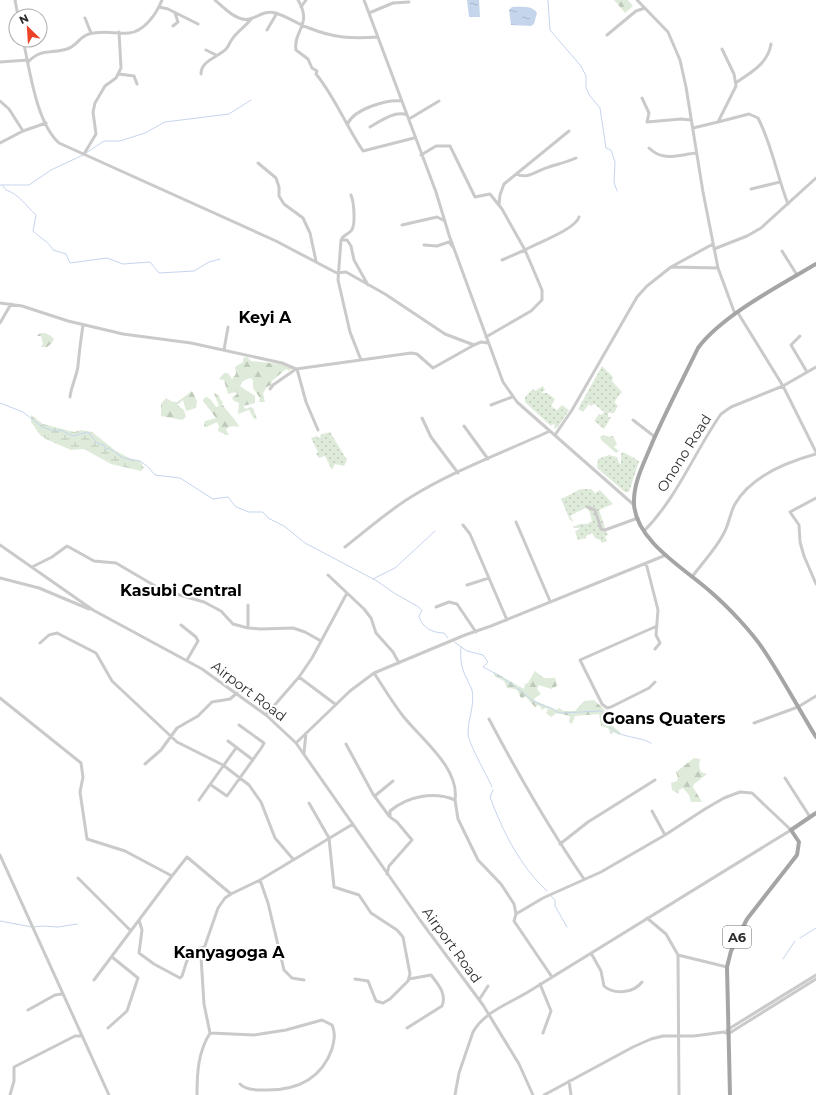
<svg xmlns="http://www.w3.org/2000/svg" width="816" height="1095" font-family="Montserrat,sans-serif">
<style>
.grass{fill:url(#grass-dots)}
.forest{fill:url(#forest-firs)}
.wetland{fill:url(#wetland-marsh)}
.water{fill:url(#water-ripples)}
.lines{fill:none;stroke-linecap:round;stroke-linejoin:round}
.stream{stroke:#c5d5ec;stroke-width:1}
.minor{stroke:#cacaca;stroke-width:3}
.major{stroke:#a5a5a5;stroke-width:4}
.labels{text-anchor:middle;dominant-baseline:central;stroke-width:4;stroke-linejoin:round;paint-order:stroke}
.shield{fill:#fff;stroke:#6c6c6c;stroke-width:1}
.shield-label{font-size:13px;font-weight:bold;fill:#2d2d2d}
.street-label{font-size:14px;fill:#2d2d2d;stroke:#fff}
.quarter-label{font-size:16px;font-weight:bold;fill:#000;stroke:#fff}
</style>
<defs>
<pattern id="grass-dots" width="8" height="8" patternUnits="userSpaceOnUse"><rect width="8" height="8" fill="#dfebda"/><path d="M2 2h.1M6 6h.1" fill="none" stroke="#c0cabb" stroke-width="1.8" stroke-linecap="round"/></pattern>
<pattern id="forest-firs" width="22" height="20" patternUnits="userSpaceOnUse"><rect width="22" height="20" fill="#dfebda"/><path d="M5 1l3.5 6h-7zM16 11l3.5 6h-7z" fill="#c0cabb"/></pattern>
<pattern id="wetland-marsh" width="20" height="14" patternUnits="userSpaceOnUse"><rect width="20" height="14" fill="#dfebda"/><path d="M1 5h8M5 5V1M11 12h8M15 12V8" fill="none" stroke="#c0cabb"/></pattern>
<pattern id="water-ripples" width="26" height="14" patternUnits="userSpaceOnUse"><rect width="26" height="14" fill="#c5d5ec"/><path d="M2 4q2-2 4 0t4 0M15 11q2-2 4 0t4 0" fill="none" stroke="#aab7cb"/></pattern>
</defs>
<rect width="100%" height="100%" fill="#fff"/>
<path class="grass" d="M602,366l11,11 -1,4 10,11 -8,10 4,4 -4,7h-6v4h3l-7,12 -10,-8 5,-7 3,1 2,-3 -10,-8 -3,2 -2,-2 -6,8 -5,-3z
M543,386l2,4 -4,3h6l8,6 -4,7 6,4 5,-5 7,5 -11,17 -4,2 1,-4 -2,-1 -2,2 -26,-24v-5l8,-8 2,2z
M330,432l17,28 -3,6 -9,-2 -3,6 -7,-14 -6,2 -3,-4 2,-2 -7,-14 6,-2 1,2 3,-1 -1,-2z
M623,452l16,9 -10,31h-4l-28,-24 1,-9 11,-4 8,2 2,6 2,1v-10z
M581,489h10l4,4 5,-3 13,14 -14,6 6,17 -1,1 4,7 -3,1 2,5 -5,2 -2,-3 -5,-2 -3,-5 -6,3v2l-8,2 -3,-9 4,-1v-2h-5l-1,-1 7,-3h7l5,-3 -3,-11 -4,-2 -15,8 4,6 -4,-2 -9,-21z"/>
<path class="forest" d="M614,0h14l5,6 -8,7z
M40,333c6,0 10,1 14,6l-2,4 -5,4h-6l2,-3 -2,-8h-4z
M247,357l4,4 29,3 11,4 -1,3 -4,-2 -14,12 -1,4 -4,2 -4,6 2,9h-6l1,-4 -7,-10v-8l-3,-2 -7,3 -3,5 15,10v7l-12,3 3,3 4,-2 3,1 4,11h-3l-5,-9 -11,4 1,-11 -5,-2 -2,-3 5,-4 -1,-2 -8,2 -4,-14 -5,-1 5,-6h4l4,6 4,-5 -1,-7 8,-5v-4z
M192,391l5,10 -1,7 -10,3 -3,-11 -6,5 7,5 2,7 -4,3 -21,-4v-12l5,-6 7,4h4z
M214,393l5,2 1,4 3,3 -1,2c4,6 16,18 17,23 -6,-1 -10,-2 -13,3l3,5h-3l-8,-4 1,-5 -2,-4 -10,5 -3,-1 1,-5 11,-3 -13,-17 1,-3 3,-1 4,3 5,7 3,-1z
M603,435l6,2 4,-1 4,8 -3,3 5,4 -3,2 -14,-12 -2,-4z
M535,671l9,7h11l2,8 -6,3 -12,-4 -2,4 4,5 -6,4 -1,2 22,10 3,-2 5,3h11l9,-10 10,-1 14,13 -3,2 1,5 15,13 -2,2 -5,-3 -3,2 -3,-6 -7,-2 -2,-12 -24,2 -3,8 -3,-2 1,-6 -13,-3 -6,4 -5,-4 2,-4 -3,-1 -3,2 -3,-5 -4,2 -10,-11 -2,3 -3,-2c-2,-9 -5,-8 -13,-9l-3,-7 -10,-5v-4l30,17 1,-5 3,-1z
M694,758l6,1 -1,7 2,6 6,2 -13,10 -1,3 9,15h-11l-2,-7 -6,-7 -4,2v4l-7,-4 -1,-7 6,-2 1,-3 -2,-6z"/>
<path class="wetland" d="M31,415l12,9 31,8 7,-2 11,2 24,19 17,9 7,1 4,7 -3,3 -30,-7 -27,-15 -13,1 -23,-10 -7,-4 -10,-14z"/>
<path class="water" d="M467,0h12l1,17h-11z
M512,7c9,0 20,-2 25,6l-3,11 -3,2 -20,-1 -2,-15z"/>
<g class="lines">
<path class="stream" d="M548,0l2,30 31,36 5,10v12l4,8 10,12 6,40 5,2 4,12 -1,20 3,9
M86,153l18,-12h16l25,-8 20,-11 64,-8 22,-14
M0,185h29l22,-15 32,-15
M3,186l3,4c13,4 20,16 30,25l-3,16c7,7 15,10 20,19l13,4 4,9 37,-5 16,6 27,-2 9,11 35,-2 15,-9 11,-3
M0,403l23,9 19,15 14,4 5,-1 12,6 15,-4 9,11 7,2 2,4 3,-1 14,10 17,3 7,5
M148,467l7,8 25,3 33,21 15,-2 8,10 13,5h14l5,6 16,8 21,17 72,38 17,12 23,13 5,4 -3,6c3,12 14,17 25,17l4,5
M373,579l22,-11 40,-37
M453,641l14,10 16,4 5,7 -5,5c19,9 33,20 49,33 5,4 14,6 19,8 3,1 5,4 8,5l43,-2c1,3 1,6 2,9 13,20 29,14 47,23
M461,647c-1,12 0,21 6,32 1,4 4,7 5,11 3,15 -4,29 -4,43 0,10 19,42 24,54
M493,790l-3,7c13,35 30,69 57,94
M550,895l5,5v6l12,21
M0,921l32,6 11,-1 15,1 19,-3
M800,938l16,-10
M783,959l12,-18"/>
<path class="minor" d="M15,0l3,16
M215,0c8,7 22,22 34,19 9,-2 16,-9 26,-6 12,3 22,11 34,15 25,10 43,11 69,9
M298,0c15,25 -5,30 -2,50l12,9 4,9 5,3 -1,3c19,23 30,52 47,77l51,-13
M364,0l72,192 13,43 54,147 14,20 117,103
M637,0l31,32 12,28 6,27 17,105 15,76
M159,7l9,2 30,15
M301,7l5,-7
M369,13l24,-10 16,-1
M85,18l6,15
M173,26l5,-4 -3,-9
M267,30l10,-17
M607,35l29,-24 9,-3
M23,40c7,30 13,82 36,103l217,98 55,29 6,3 9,-1 39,22 60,40 29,11
M206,50l10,5
M0,62l28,-2
M28,62c13,-14 23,-8 39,-13 10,-3 13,-13 22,-15 14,-4 27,0 40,-1 15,-1 28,-20 33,-33
M119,74l15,2 3,8
M201,74c0,-14 18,-17 25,-25 3,-3 4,-8 7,-11 5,-7 13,-12 19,-20
M737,82c15,-10 31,-19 34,-38
M642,98l7,15 -2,9 34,-3 10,1
M0,101l9,8 14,22
M409,119l30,-18
M718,122l31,-8 9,4c14,27 19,58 30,86
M348,123c7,-14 39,-24 54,-22
M370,127c10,-6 26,-17 37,-12
M693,128l25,-6 18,-36 -2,-12 -12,-25
M0,143l23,-12 23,-8
M649,148c14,14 29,7 47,5
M84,154l12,-20 -3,-22 2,-9 10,-17 11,-8 5,-10 -2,-36
M421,155l15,-9h14l25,51 15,-3 12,15 23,41 -23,10
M258,163l18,15 3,9v9l5,8 19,14 7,15 6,28
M516,174c12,6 21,-4 33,-7 9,-3 18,-5 27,-9
M751,189l29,-7
M351,195c3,7 5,31 0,36 -4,4 -8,4 -10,9l-3,40 12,52 11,28
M499,205l1,-10 4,-11 65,-53
M402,225l35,-8 8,4
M341,240h6l4,6 3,14 14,25
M424,245l13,1 12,-4 4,5
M714,249l33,-13 14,-8 55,-50
M782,251l15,24
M671,267l42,-23
M0,303l22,3 46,15 55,13 68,9 91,20 14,6 115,-16 6,1 16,14 41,-23 7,-3 7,1
M738,313l45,73 33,66
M0,323l11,-19
M800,336l-9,9 16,27
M486,337l45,-26 11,-11v-10l-17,-40c12,-7 51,-21 54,-33
M224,350l4,-23
M297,369l9,33 12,28
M270,389l3,-4 23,-16
M70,397c1,-10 7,-22 8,-31 1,-13 3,-27 5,-41
M491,405l21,-8
M422,418l9,19 27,36
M633,420l22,17
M464,426l24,33
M555,435l17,-25 65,-113 10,-11 24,-19 47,1 17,46
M816,498l-26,14 9,13 1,17 4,14 12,28
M588,507l7,3 6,19 4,1 33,-12
M516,522l34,79
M463,525l7,9 37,86
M644,531c33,-33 51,-80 77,-117l10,-7 52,-21 33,-19
M0,545l93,65 109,59 64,46 30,28 124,177 63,85 36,59 14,31
M345,547c22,-17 43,-36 66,-50 44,-27 93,-45 139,-66
M646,563l12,47 -2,25 4,8 -5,6
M32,567l20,-10 15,-11 27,15 22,2 46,27 42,12 17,9 12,13 15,4 13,1 32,-1 12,4 16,9
M328,575l36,34 7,9 5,15 17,19 6,11
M692,577c10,-14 24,-28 32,-44 5,-9 6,-20 11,-29 16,-28 52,-42 81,-50
M0,578l39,10 50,21
M467,585l22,-7
M436,607l13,-5 8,2 19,28
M181,625l15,12 2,4 -11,19
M248,628v-23
M40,643l9,-8 8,-2 39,20 16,28 65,61 46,23 26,20 12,17 14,36 18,21
M374,673c10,15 18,29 29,43 18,23 57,52 52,84
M299,677l36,27
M655,682l-6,6 -38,19 -4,1 -5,-4 -22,-44 77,-34
M0,698l81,65 2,14 -3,15 7,47 38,12 47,25 15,-19 44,37 29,-14 93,-56
M266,715l33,-38 13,-19 35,-65
M489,719c29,55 60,109 95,160
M754,723l44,-16 18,-11
M228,741l25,19
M296,743l54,-52 24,-18 91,-38 26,-9 175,-71
M346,744l27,50 16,22
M304,753l2,-20
M145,764l16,-14 16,-22 21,-12 14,-14 18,-3 7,-6
M785,778l25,39
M211,785l16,11 35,-49 2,-4 -25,-18
M376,795l17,-14
M199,800l37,-52
M309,803l20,35 5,49 25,8 12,18 26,17 6,7 7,37 -2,7 -18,18 -7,4 -7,-2 -8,-20 -13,-2
M652,811l13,24
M560,844l28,-22 67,-42
M0,855l109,240
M387,874l2,-8 23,-26 -15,-18 -7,-5v-6c18,-15 44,-20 65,-11l3,19 20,41 23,24 13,20 2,10
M78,878l52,52
M260,880l8,23 16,67 8,8 12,2
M647,918l19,16 12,21 49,12
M139,920l3,10 -3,23 15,11 26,14 2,-2c6,-17 4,-23 22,-29
M591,953l10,18 3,15c10,9 30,7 38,-4
M678,955l1,140
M94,980l78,-104
M540,984l11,27 -8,22
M479,1000l9,-14
M28,1010l27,-15 7,-1
M108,1028l19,-17 11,-33 -26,-21
M407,1028l35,-22c5,-12 -4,-22 -11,-31l-22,4
M727,1030l89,-55
M210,1033l44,2 32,-5 36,-10 10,5c4,8 2,16 0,24 -11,31 -37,42 -69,41 -7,0 -17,0 -23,-6
M569,1081l2,14
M10,1095l4,-14v-14l61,-31h7
M197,1095c0,-22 1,-43 13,-62l-6,-29 -3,-47 17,-49 7,-10 6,-4
M455,1095l4,-22 14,-41c11,-20 37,-29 55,-40l263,-162 -39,-37 -12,-1 -16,6 -19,11 -40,26 -64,37 -58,26 -27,16 -2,7 38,56
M544,1095l89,-48 18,-8 12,-3h31l30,-4 4,2 88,-55"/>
<path class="major" d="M816,264c-34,20 -95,52 -118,84 -15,31 -31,61 -45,93 -8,20 -20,41 -19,63 2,38 53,66 78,89 16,14 39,38 51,56 19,28 35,59 53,88
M730,1095l-3,-128 4,-16 16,-32 50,-64 2,-13 -8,-12 25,-17"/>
</g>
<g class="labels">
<rect class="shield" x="723" y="926" width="28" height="22" rx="3"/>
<g class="shield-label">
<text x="737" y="937">A6</text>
</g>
<g class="street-label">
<text transform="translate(684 453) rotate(-58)">Onono Road</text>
<text transform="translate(249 691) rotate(37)">Airport Road</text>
<text transform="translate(452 945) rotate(54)">Airport Road</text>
</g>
<g class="quarter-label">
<text x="265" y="317">Keyi A</text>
<text x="181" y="590">Kasubi Central</text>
<text x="664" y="718">Goans Quaters</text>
<text x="229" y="952">Kanyagoga A</text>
</g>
</g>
<g transform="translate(28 28) rotate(335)"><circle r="19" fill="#ffffff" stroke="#ababab"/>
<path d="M0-3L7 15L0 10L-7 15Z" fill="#eb4228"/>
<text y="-6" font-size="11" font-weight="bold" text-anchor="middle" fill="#2d2d2d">N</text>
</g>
</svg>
